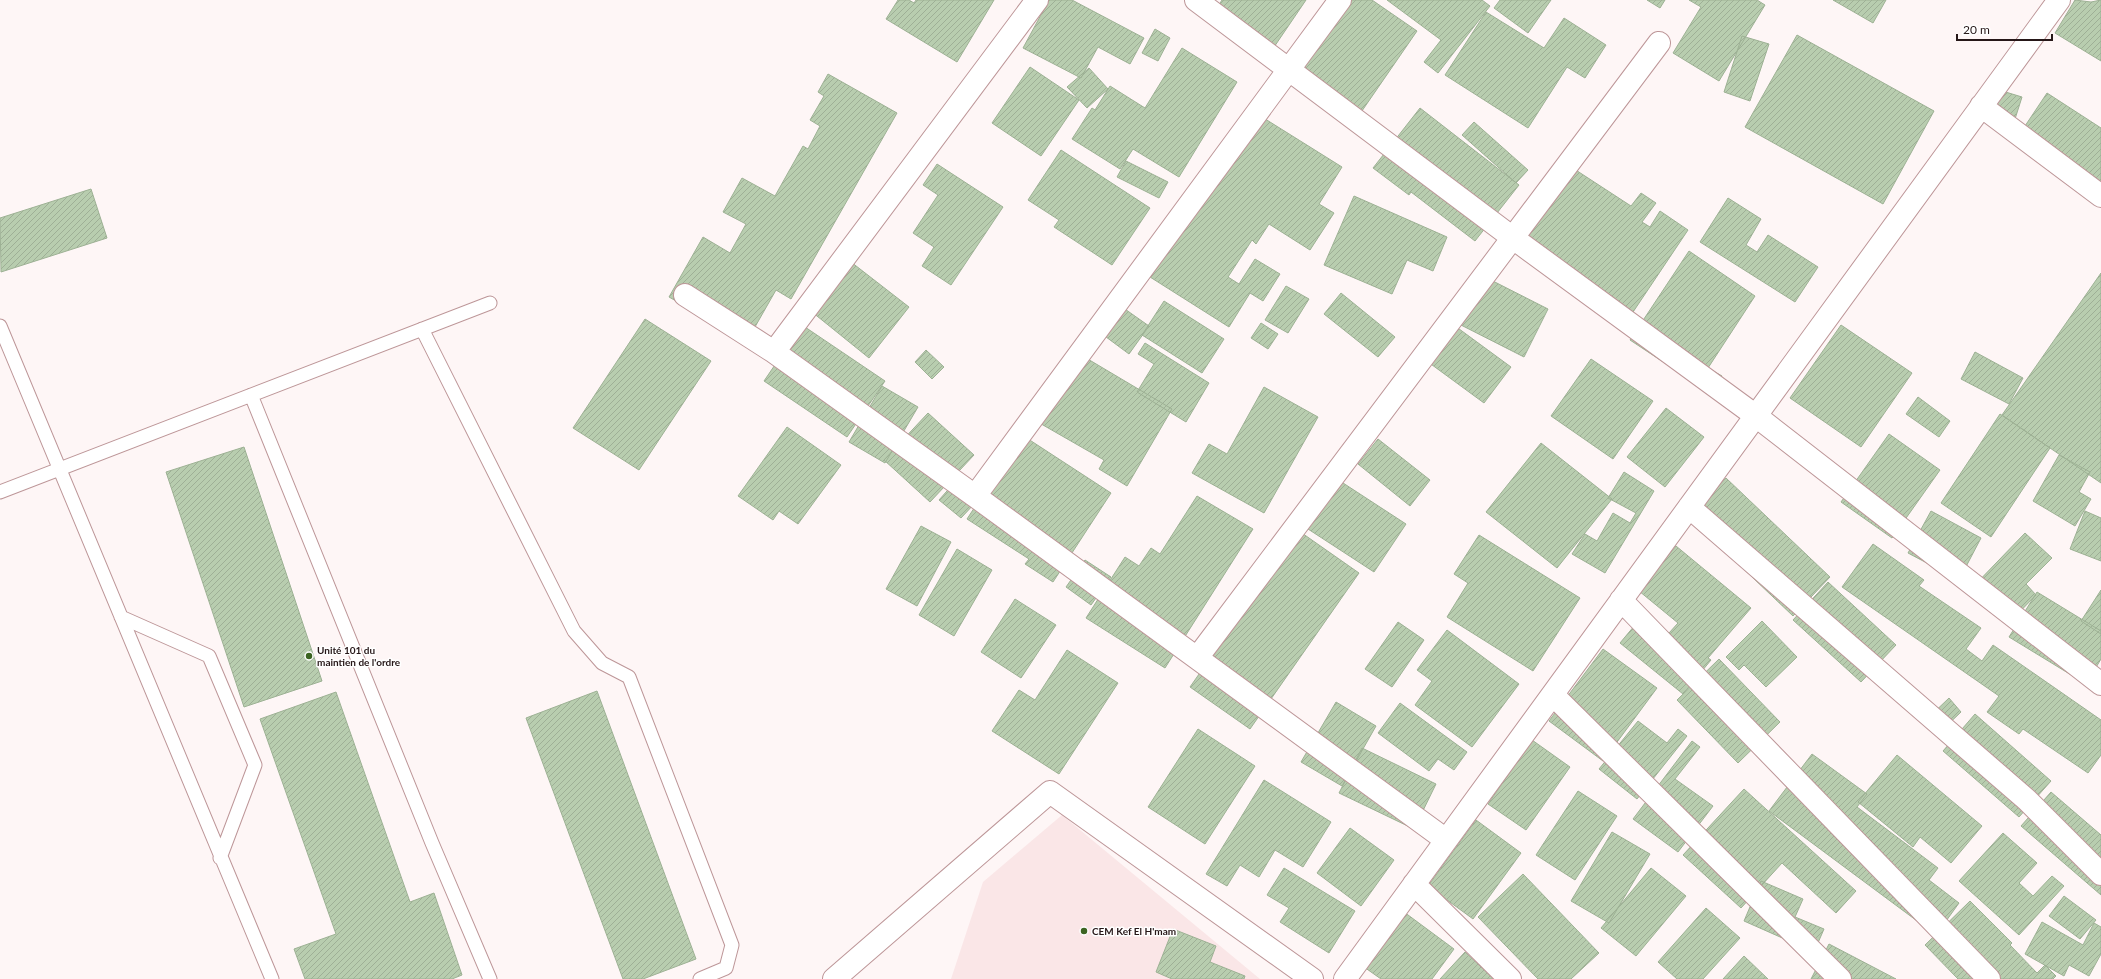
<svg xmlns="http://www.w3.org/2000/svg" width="2101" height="979" font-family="Lato,sans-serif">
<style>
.built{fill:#fae6e7}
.building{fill:url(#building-hatch);stroke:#9db194}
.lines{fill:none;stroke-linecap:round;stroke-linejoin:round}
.lane-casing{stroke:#bd9698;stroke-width:15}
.street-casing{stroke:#bd9698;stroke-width:24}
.lane{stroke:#fff;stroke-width:13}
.street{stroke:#fff;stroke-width:22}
.poi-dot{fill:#3b6421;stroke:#fff;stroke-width:1.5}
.labels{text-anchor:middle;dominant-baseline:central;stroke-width:3;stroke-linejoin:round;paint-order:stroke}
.poi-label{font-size:10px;font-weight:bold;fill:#261718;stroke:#fff;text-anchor:start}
</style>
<defs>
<pattern id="building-hatch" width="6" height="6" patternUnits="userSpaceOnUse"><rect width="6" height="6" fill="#b8cdaf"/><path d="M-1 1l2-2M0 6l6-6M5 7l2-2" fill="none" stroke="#9eaf96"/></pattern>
</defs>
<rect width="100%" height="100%" fill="#fef6f6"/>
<path class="built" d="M1062,815l198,164h-309l32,-97z"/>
<path class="building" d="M898,0h11l5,3 2,-3h78l-37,62 -71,-43z
M1049,0h23l72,38 -14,26 -32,-17 -17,31 -58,-30z
M1222,0h84l-36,53 -57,-39z
M1349,0h23l45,31 -62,90 -61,-41z
M1387,0h95l8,6 -52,67 -14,-11 17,-22z
M1500,0h51l-23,33 -34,-25z
M1647,0h18l-5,8z
M1689,0h68l8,5 -46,76 -46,-28 28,-46z
M1833,0h53l-13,23z
M2075,0l16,2 10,-2v61l-46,-28z
M1486,12l58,36 20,-30 42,27 -21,33 -18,-11 -39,61 -83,-53z
M1155,29l15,9 -12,23 -16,-8z
M1797,35l137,76 -51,93 -138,-77z
M1742,36l27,8 -19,57 -26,-9z
M1182,48l55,34 -58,95 -46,-28 -13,20 -48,-30 20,-31 3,2 15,-24 35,22z
M1030,67l49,33 -38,56 -49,-33z
M1089,68l19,21 -21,19 -20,-21z
M828,74l69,39 -106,186 -15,-9 -29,51 -78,-44 34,-60 27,16 16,-29 -23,-12 19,-34 33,18 28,-50 5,3 12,-23 -10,-6 14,-24 -6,-4z
M1999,90l23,7 -7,22 -23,-7z
M2047,93l54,35v69l-82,-62z
M1420,108l99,77 -44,56 -64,-49 -2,3 -36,-27z
M1254,112l88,55 -23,37 15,9 -24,37 -41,-26 -13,20 -4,-4 -24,37 11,7 16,-25 25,15 -17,27 -13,-8 -21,34 -79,-50z
M1474,122l54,48 -12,13 -54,-48z
M1061,150l89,58 -38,57 -58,-38 5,-7 -31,-20z
M1126,161l42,21 -9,16 -42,-21z
M1565,163l66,43 10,-13 15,10 -14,19 8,5 10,-16 28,19 -61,91 -116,-77z
M937,164l66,43 -52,78 -29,-19 12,-19 -21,-14 25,-38 -15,-10z
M91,189l16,49 -106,34 -1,-54z
M1354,196l93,41 -14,34 -26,-11 -15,34 -68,-29z
M1728,198l33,21 -15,26 11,7 11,-17 50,32 -23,35 -95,-60z
M1689,251l66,45 -47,72 14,8 -12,17 -80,-53z
M851,262l58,45 -40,51 -57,-46z
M2101,273v210l-99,-68z
M1481,275l67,34 -24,48 -67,-34z
M1286,286l23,13 -21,34 -23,-13z
M1341,293l54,44 -17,20 -54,-43z
M1164,301l60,38 -22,34 -60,-38z
M1122,307l27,19 -20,28 -27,-20z
M645,319l66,42 -72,109 -66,-42z
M1261,323l17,11 -10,15 -17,-11z
M1451,323l60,44 -27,36 -60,-44z
M802,325l83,56 -38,56 -83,-56z
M1841,325l71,48 -51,74 -71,-49z
M1145,343l64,40 -23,39 -49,-30 17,-28 -16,-10z
M926,350l18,17 -12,12 -17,-17z
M1975,352l48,26 -14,26 -48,-25z
M1081,355l91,54 -45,77 -28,-17 5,-9 -68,-39z
M1591,359l62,42 -40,58 -62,-43z
M882,386l36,21 -33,56 -36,-21z
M1264,387l54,30 -54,96 -72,-40 17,-29 18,10z
M1918,397l32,24 -11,16 -33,-23z
M1666,408l38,29 -39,50 -38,-30z
M928,413l46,42 -44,47 -46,-42z
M2000,414l50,34 -59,89 -50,-34z
M787,427l54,38 -43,59 -19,-13 -6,9 -35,-24z
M1889,434l51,36 -48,68 -51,-36z
M1022,435l89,58 -58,89 -28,-18 4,-5 -62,-40z
M1378,439l52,41 -20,26 -52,-42z
M1541,443l71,56 -55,69 -71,-56z
M244,447l78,234 -78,26 -78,-235z
M2059,455l31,17 -11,20 12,7 -16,27 -42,-25z
M1624,472l30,19 -49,82 -33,-19 13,-20 12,7 16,-28 17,10 6,-10 -28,-15z
M1726,478l104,99 -37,39 -104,-99z
M1340,481l66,43 -32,48 -66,-43z
M954,483l22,19 -15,16 -22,-18z
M1197,496l56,33 -88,139 -79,-50 39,-61 14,9 12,-18 9,6z
M1931,511l50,27 -22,42 -51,-27z
M2085,511l16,7v43l-31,-12z
M921,526l30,16 -34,64 -31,-17z
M1299,531l60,42 -109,156 -60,-42z
M2025,533l27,25 -26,26 10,11 -28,29 -37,-35z
M1479,535l101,63 -47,73 -86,-54 21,-34 -14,-9z
M1873,544l51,36 -5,6 62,42 -15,21 16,12 11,-16 108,75v35l-13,18 -65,-44 -4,5 -32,-22 12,-16 -157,-109z
M1676,546l75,62 -43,50 3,2 -28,34 -63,-51 25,-30 24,20 9,-10 -39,-32z
M957,549l35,21 -38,66 -35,-21z
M1085,560l26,17 -20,28 -25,-18z
M1828,582l68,63 -35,37 -68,-62z
M2101,590v44l-20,-13z
M2037,592l64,39v28l-15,25 -77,-47z
M1015,599l41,26 -35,53 -40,-26z
M1762,621l35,36 -31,30 -22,-22 -5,5 -13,-13z
M1398,622l26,18 -32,47 -27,-18z
M1447,630l72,54 -47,63 -57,-42 17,-24 -15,-11z
M1603,649l54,39 -54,73 -54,-40z
M1067,650l51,33 -59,91 -67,-43 27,-41 16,10z
M1719,659l61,63 -42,41 -61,-63z
M597,691l99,268 -53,20h-20l-97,-261z
M336,692l74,210 24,-9 28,82 -10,4h-147l-11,-30 42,-15 -76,-215z
M1949,698l12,14 -23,22 -13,-13z
M1336,702l40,24 -34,60 -41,-24z
M1400,703l67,49 -13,18 -16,-11 -9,12 -51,-38z
M1975,714l76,67 -32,36 -76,-66z
M1638,721l29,22 11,-14 9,7 -50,63 -38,-30z
M1198,729l57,37 -50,78 -57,-37z
M1532,740l38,27 -44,63 -38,-26z
M1692,741l8,6 -25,32 38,27 -35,46 -45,-33z
M1362,748l74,36 -22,45 -75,-36z
M1812,754l55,40 -10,13 81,61 -9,12 30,23 -23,32 -167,-124z
M1897,755l85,71 -31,37 -31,-26 -7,10 -55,-45z
M1264,780l67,42 -28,45 -28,-17 -16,27 -19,-12 -13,21 -21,-12z
M1744,789l112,102 -20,22 -54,-50 -41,45 -58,-53z
M1578,791l39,25 -42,64 -39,-25z
M2051,792l50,43v60l-80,-69z
M1476,820l45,33 -48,66 -45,-33z
M1350,828l44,32 -33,46 -44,-33z
M1612,832l38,22 -41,69 -38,-22z
M2003,833l34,30 -18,20 14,13 19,-20 12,10 -45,49 -60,-54z
M1284,868l71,43 -26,42 -49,-31 9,-14 -22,-13z
M1651,868l35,28 -50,60 -35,-28z
M1523,874l76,79 -28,26h-33l-60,-62z
M1761,881l42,18 -8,18 29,12 -10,23 -70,-31z
M2064,896l32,24 -16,19 -31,-23z
M1970,901l42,42 -2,2 27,28 8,-8 11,11 -3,3h-95l-33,-34z
M1706,908l34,30 -37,41h-26l-19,-17z
M1404,912l50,37 -22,30h-51l-17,-12z
M2042,922l41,23 11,-22 7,4v27l-12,22 -20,-11 -5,11 -39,-22z
M1173,929l43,17 -6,16 35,14 -1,3h-72l-16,-7z
M1829,944l67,35h-85z
M1465,952l29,27h-54z
M1744,956l24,23h-45z"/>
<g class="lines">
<g class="lane-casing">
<path id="lane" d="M0,326l272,653
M422,329l152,302 28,32 27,14 103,268 -6,23 -26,11
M251,395l181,448 58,136
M0,492l490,-189
M121,617l88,39 46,109 -35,93"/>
</g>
<g class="street-casing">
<path id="street" d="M1196,0l317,238 243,178 345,268
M1981,106l120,90
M685,295l89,57 201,144 471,344
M774,352l263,-352
M975,496l365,-496
M1689,507l338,293 74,74
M1621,600l368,379
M1197,658l462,-615
M1553,695l287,284
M1414,884l96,95
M834,979l216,-187 262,187
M1345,979l714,-979"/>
</g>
<use href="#lane" class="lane"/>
<use href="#street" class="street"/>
</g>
<g class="poi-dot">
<circle cx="309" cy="656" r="4"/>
<circle cx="1084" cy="931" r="4"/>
</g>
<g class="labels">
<g class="poi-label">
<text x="317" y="650">Unité 101 du<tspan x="317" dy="12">maintien de l'ordre</tspan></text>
<text x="1092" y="931">CEM Kef El H'mam</text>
</g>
</g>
<path d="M1957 34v6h95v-6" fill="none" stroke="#261718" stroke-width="2"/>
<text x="1963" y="34" font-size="12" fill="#261718" stroke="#ffffff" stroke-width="3" paint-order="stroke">20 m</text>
</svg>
